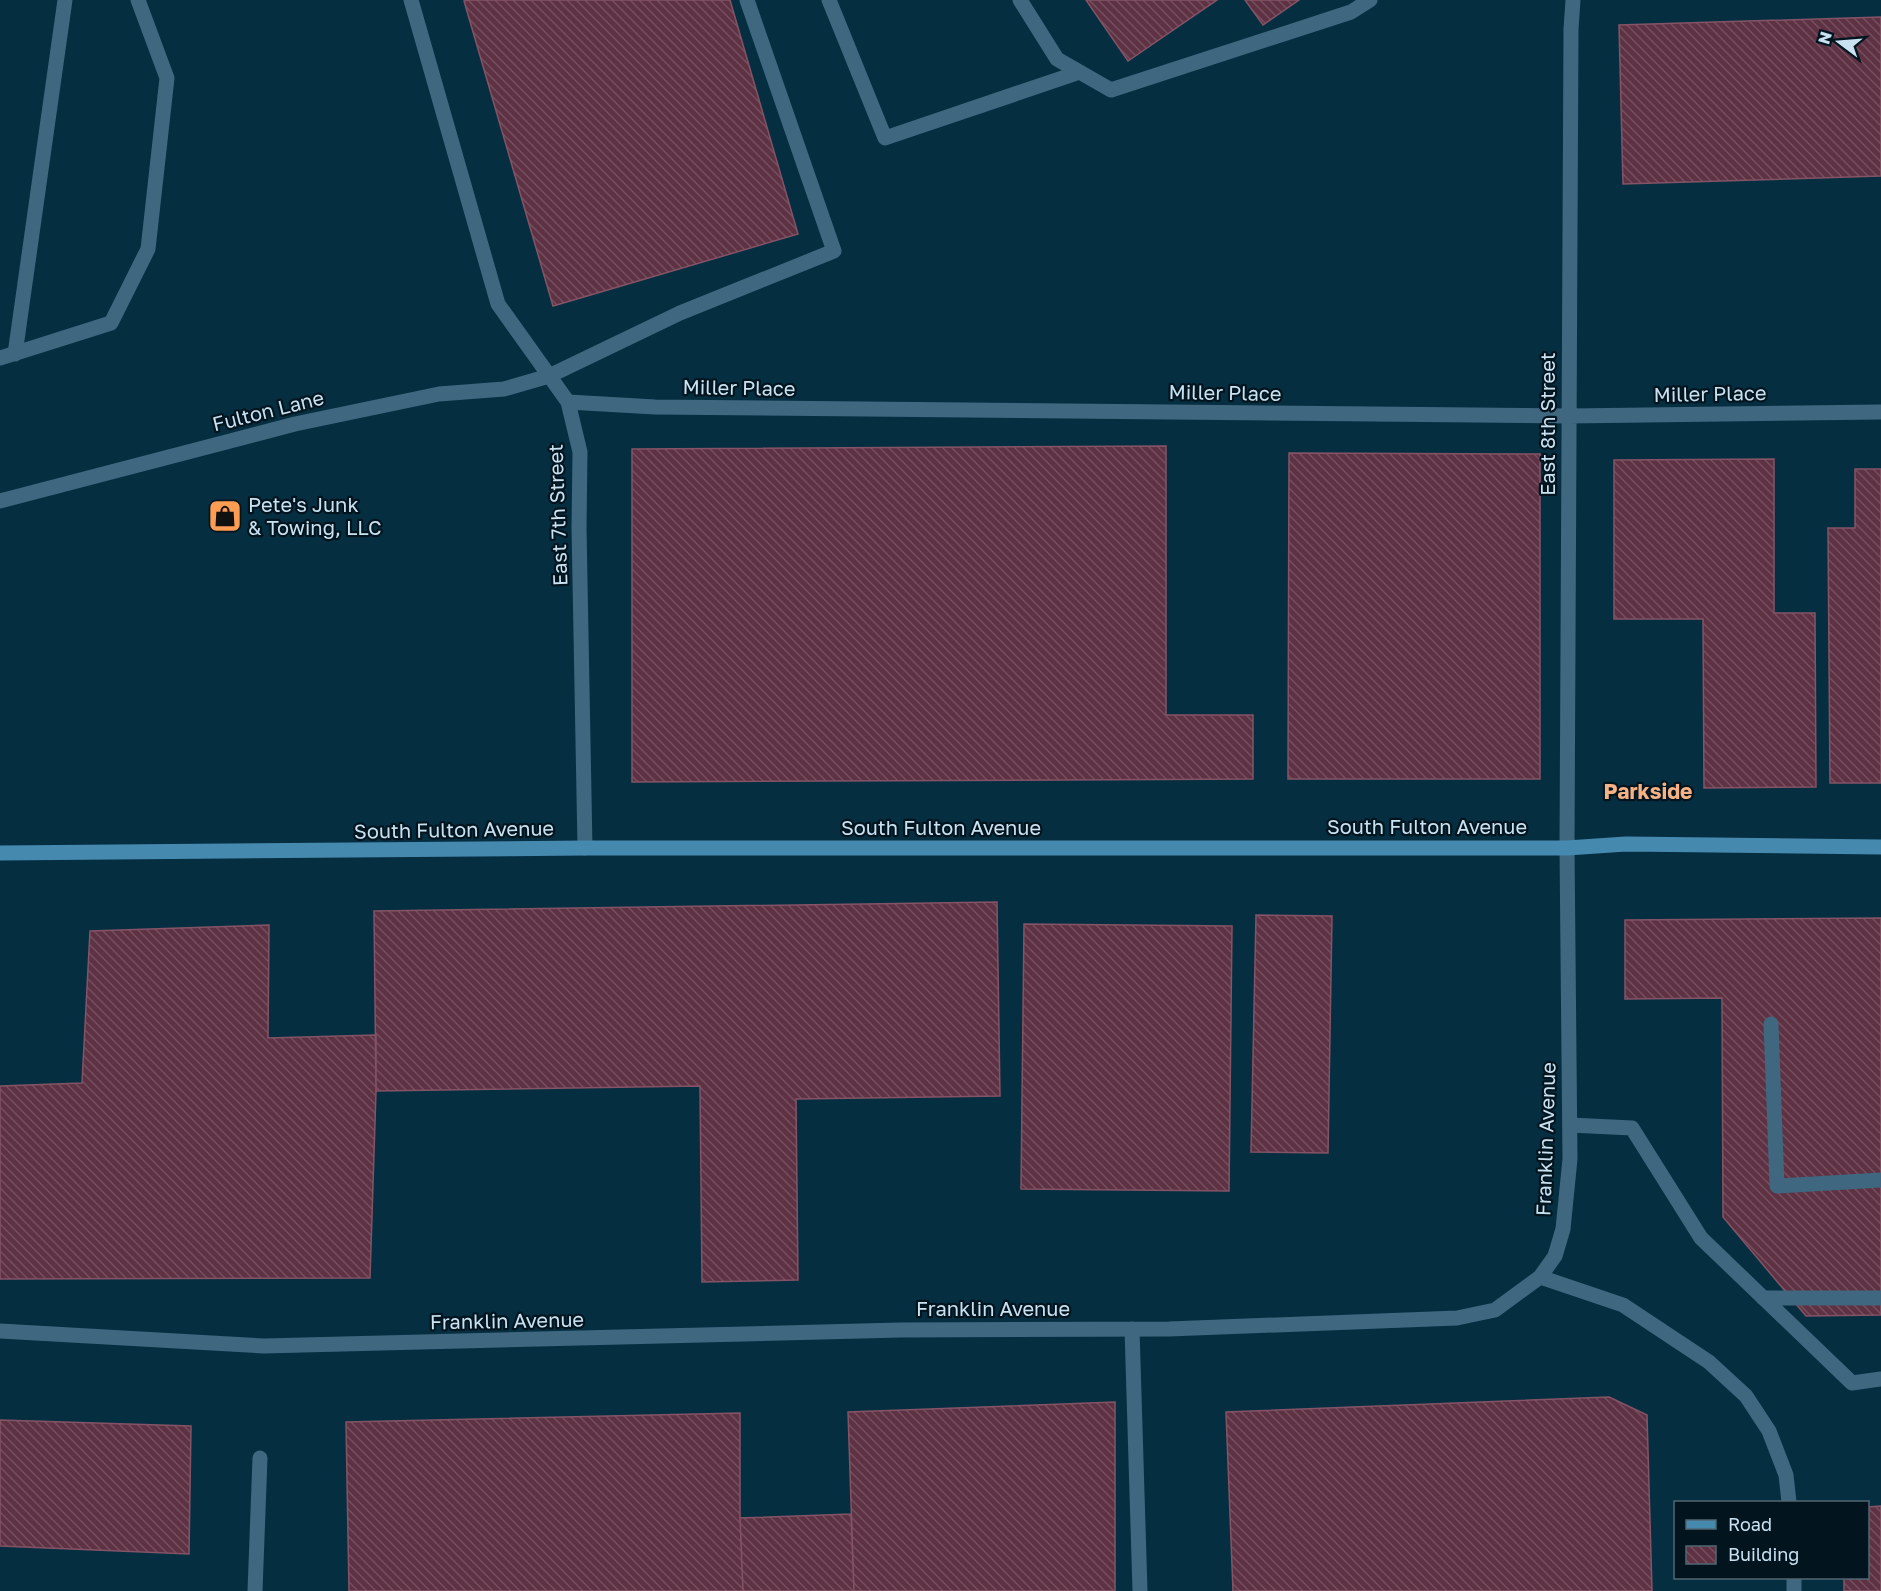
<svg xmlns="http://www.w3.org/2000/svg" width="1881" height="1591" font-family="'Golos Text',sans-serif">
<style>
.building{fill:url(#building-back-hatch);stroke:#845466;stroke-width:1.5}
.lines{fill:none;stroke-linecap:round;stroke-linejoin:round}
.service{stroke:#3f677f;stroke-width:15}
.minor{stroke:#3f677f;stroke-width:15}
.secondary{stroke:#4689af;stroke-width:15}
.labels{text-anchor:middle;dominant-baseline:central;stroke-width:4.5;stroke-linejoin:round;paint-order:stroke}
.street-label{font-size:20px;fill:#c9e2f2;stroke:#02151f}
.poi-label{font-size:20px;fill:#c9e2f2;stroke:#02151f;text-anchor:start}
.neighbourhood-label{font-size:21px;font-weight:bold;fill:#f6b284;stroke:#02151f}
</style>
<defs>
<pattern id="building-back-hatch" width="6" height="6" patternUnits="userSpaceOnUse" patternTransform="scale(1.5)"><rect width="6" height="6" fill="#5e3143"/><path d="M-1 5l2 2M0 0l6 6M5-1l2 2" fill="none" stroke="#744f5f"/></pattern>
</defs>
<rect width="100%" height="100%" fill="#062e41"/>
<path class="building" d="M469,0h261l68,234 -245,72 -89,-305z
M1086,0h131l-89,61z
M1245,0h54l-36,25z
M1881,17v159l-258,8 -4,-159z
M1166,446v269h87v64l-621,3v-333z
M1289,453l251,1v325h-252z
M1774,459v154h41l1,174 -112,1 -1,-169h-89v-159z
M1855,469h26v314h-51l-2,-255h27z
M997,902l3,194 -204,3 2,181 -96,2 -2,-196 -324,5 -2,-180z
M1256,915l76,1 -4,237 -77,-1z
M1881,918v397l-75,1 -83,-99 -1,-219 -97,1v-79z
M1024,924l208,2 -3,265 -208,-2z
M269,925l-1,113 108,-3v56l-6,187 -370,1v-193l82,-3 8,-152z
M1609,1397l38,18 5,176h-419l-7,-179z
M1115,1402v189h-261l-6,-179z
M740,1413v105l3,73h-394l-3,-169z
M0,1420l191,6 -2,128 -189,-8z
M1881,1506v85h-37v-13h24v-71z
M851,1514l3,77h-111l-3,-73z"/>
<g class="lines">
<path class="service" d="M829,0l56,138 195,-66
M1020,0l37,59 54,31 240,-78 19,-12
M15,354l50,-354
M0,358l111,-35 37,-74 19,-171 -29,-78
M549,376l131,-63 154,-62 -87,-251
M1771,1024l6,162 104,-6
M1570,1125l62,3 69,110 151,145 29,-4
M1763,1298h118
M1132,1329l8,262
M255,1591l5,-133"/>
<path class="minor" d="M411,0l87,304 70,98 12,50 -1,75 6,321
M568,402l87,5 913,9 313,-4
M0,501l295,-77 144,-30 65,-5 45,-13
M1540,1277l83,28 86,57 37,34 23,35 17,44 3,27
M0,1331l264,15 637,-16 268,-1 288,-11 38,-8 45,-33 15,-21 8,-27 7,-70 -3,-311 4,-819 2,-29
M1794,1578v13"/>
<path class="secondary" d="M0,853l585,-5h982l59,-4 255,3"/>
</g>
<defs>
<g id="shop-square" transform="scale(1.725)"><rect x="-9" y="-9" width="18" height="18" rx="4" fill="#fd9d54" stroke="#02151f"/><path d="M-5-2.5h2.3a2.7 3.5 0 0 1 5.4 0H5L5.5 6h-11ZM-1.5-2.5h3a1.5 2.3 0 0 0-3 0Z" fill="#111"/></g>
</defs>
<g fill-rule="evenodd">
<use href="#shop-square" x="225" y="516"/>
</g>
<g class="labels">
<g class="street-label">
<text transform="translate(739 387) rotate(1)">Miller Place</text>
<text transform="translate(1225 392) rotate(1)">Miller Place</text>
<text transform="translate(1710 393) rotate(-1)">Miller Place</text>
<text transform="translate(268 410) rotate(-14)">Fulton Lane</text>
<text transform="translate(1547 424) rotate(-90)">East 8th Street</text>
<text transform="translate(557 515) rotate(-92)">East 7th Street</text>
<text x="1427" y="826">South Fulton Avenue</text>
<text x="941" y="827">South Fulton Avenue</text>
<text transform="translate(454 829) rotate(-1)">South Fulton Avenue</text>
<text transform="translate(1545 1139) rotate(-88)">Franklin Avenue</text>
<text x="993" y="1308">Franklin Avenue</text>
<text transform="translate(507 1320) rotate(-1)">Franklin Avenue</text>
</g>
<g class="poi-label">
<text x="248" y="504">Pete's Junk<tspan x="248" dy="23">&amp; Towing, LLC</tspan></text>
</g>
<g class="neighbourhood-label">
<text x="1648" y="791">Parkside</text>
</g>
</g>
<rect x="1674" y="1501" width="195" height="78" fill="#02151f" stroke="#526773" stroke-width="1.5"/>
<rect x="1686" y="1520" width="30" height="9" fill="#4689af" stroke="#526773" stroke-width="1.5"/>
<text x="1728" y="1531" font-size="18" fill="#c9e2f2">Road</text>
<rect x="1686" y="1546" width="30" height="18" fill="url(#building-back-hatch)" stroke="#526773" stroke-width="1.5"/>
<text x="1728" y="1561" font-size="18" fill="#c9e2f2">Building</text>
<g transform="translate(1839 42) rotate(286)" stroke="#02151f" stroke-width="4.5" paint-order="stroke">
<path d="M0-4.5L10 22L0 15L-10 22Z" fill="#c9e2f2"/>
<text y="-9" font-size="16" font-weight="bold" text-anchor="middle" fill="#c9e2f2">N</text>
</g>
</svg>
